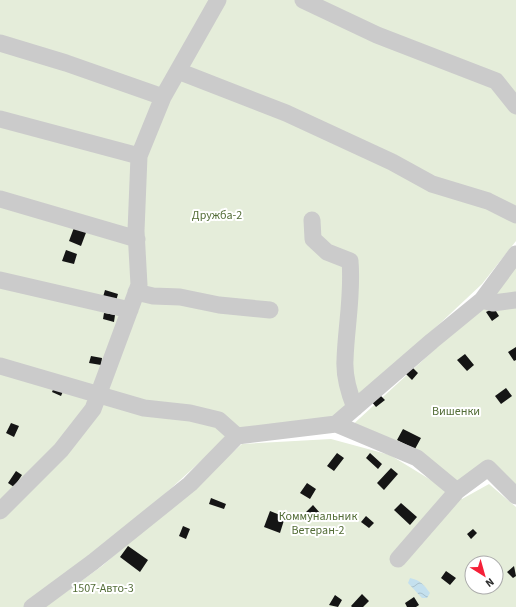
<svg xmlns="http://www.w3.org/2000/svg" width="516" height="607" font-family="'Source Sans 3',sans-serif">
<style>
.garden{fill:#e5edda;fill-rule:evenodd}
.water{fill:url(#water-waves)}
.building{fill:#151515}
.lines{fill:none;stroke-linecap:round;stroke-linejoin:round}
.minor{stroke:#cbcbcb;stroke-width:17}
.labels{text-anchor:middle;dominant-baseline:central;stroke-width:4;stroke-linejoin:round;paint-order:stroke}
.park-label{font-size:12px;fill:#536d37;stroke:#fff}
</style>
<defs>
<pattern id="water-waves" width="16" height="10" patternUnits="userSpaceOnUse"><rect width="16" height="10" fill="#c4e0ee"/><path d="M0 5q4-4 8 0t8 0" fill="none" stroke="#a9c0cc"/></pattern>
</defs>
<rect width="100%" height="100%" fill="#fff"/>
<path class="garden" d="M0,0h516v241l-34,43 -144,135 -101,9 -130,119 -81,60h-26z
M516,260v235l-27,-24 -25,14 -116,-56 109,-100z
M331,439l59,16 72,44 27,-15 27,23v100h-471l57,-41 140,-122zM472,563h24v24h-24z"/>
<path class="water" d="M410,578c10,2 14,7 20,15l-3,5h-5l-14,-15z"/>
<path class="building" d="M75,225l12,5 -6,16 -12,-5z
M66,250l11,4 -3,10 -12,-3z
M105,290l13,4 -2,7 -13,-4z
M494,308l5,8 -7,5 -6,-9z
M104,313l11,2 -1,7 -11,-3z
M516,347v13l-2,1 -6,-9z
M465,354l9,11 -7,6 -10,-11z
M91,356l11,2 -1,7 -12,-2z
M411,366l7,7 -6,7 -8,-8z
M55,385l9,4 -3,7 -9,-4z
M506,388l6,8 -11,8 -6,-8z
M379,394l6,6 -9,7 -5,-6z
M11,423l8,3 -5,11 -8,-4z
M403,429l18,9 -6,11 -18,-9z
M337,453l7,5 -10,13 -7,-5z
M370,453l12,11 -4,5 -12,-11z
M391,468l7,6 -14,16 -7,-7z
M16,471l6,4 -8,12 -6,-4z
M307,483l9,6 -6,10 -10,-6z
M211,498l15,6 -2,5 -15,-5z
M401,503l16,14 -7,8 -16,-15z
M313,505l7,8 -8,7 -7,-7z
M270,511l15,6 -5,16 -16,-6z
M366,516l8,7 -5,5 -8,-6z
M183,526l7,3 -4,10 -7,-3z
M473,529l4,4 -6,6 -4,-5z
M128,546l20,14 -8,12 -20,-15z
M514,566l2,10 -3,2 -6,-6z
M446,571l10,7 -6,7 -9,-7z
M362,594l7,7 -6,6h-11l-1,-1z
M335,595l7,5 -4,7 -9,-2z
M414,597l5,8 -3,2h-9l-2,-4z"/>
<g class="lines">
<path class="minor" d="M303,0l74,35 119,46 20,25
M0,43l66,20 97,34
M178,71l108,42 106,49 40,22 56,17 28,14
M0,119l139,37
M0,199l137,40
M312,220l1,19 14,13 23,9c3,34 -4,66 -5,99 -1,16 4,33 10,48
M0,280l130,30
M136,292l17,4 27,1 39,8 51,5
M482,300l34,-46
M0,366l144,42 46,5 29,7 18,16
M336,424l81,34 40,33 31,-23 28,28
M0,511l61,-61 32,-41 46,-124 -3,-54 3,-75 24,-59 55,-97
M398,559l59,-68
M32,607l61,-45 97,-78 47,-48 99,-12 96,-83 50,-41 11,3 23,-3"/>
</g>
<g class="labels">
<g class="park-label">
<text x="217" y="215">Дружба-2</text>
<text x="456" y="411">Вишенки</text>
<text x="318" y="516">Коммунальник<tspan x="318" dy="14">Ветеран-2</tspan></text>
<text x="103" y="588">1507-Авто-3</text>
</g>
</g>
<g transform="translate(484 575) rotate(143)"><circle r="19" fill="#ffffff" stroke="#ababab"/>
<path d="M0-3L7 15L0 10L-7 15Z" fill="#f52038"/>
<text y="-6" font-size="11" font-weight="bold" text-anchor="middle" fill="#2e2e2e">N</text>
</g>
</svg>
